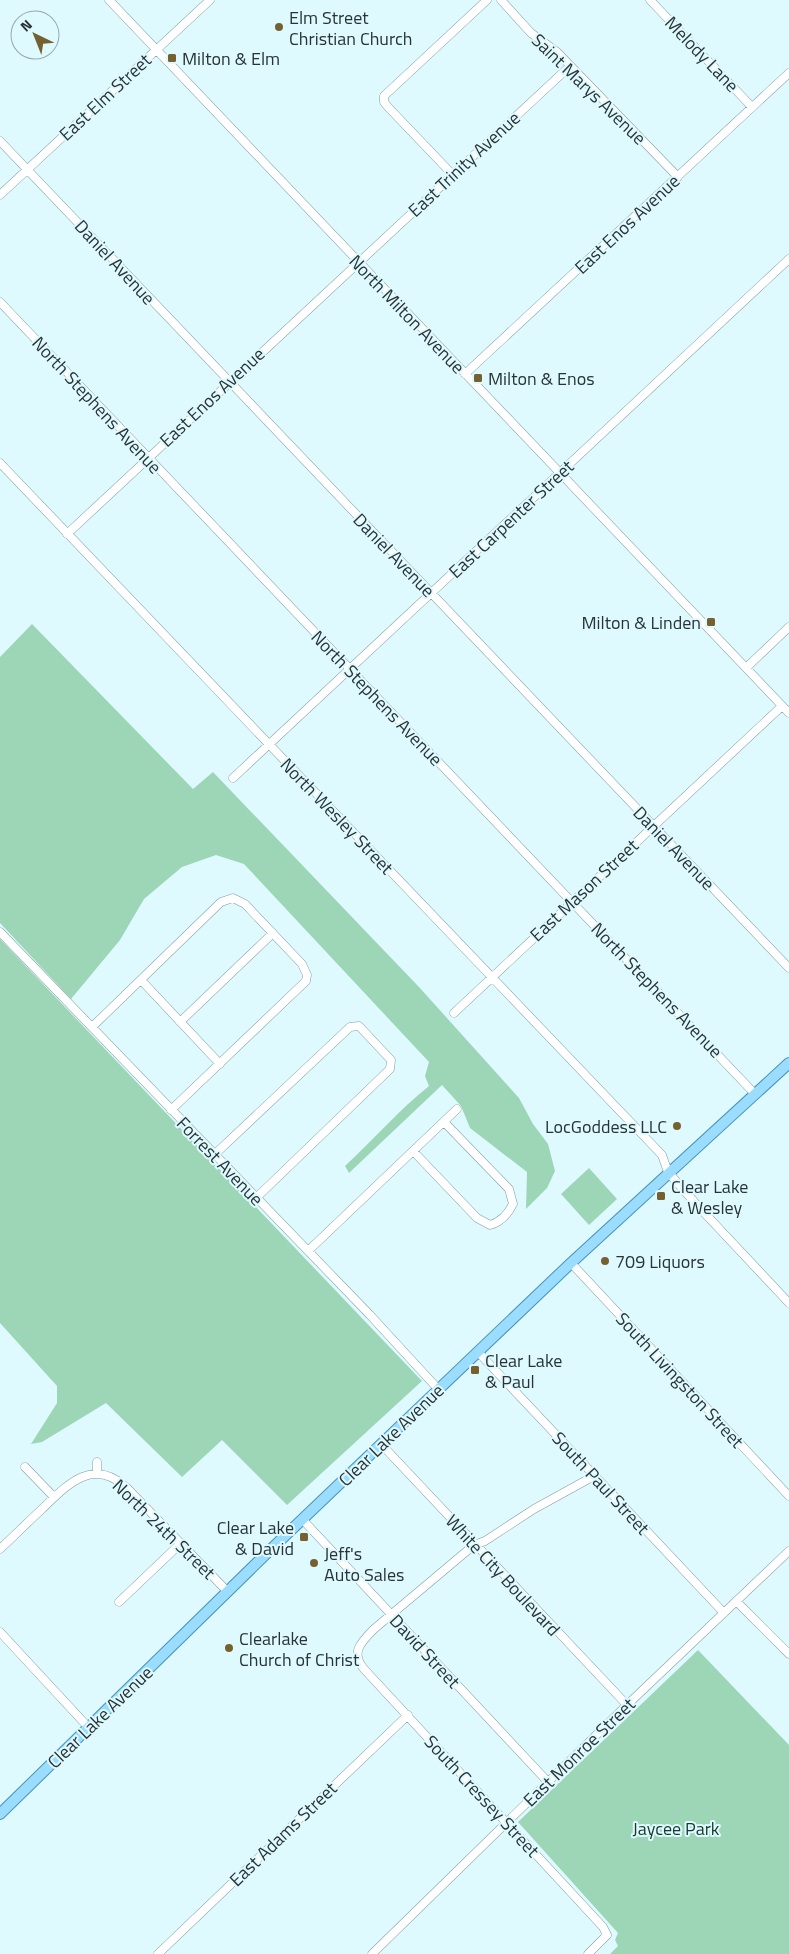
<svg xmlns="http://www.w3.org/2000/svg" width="789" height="1954" font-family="'Titillium Web',sans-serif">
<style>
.green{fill:#9dd6b7}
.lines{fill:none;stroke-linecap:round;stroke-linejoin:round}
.minor-casing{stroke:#829ca0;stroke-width:9}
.major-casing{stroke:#4893b8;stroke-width:12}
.minor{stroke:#fff;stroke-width:8}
.major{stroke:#9bddfe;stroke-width:10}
.poi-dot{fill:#756130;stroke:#defaff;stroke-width:2}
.labels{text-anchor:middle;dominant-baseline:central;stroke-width:4;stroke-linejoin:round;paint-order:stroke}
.poi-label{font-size:18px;fill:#293335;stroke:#defaff;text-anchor:start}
.street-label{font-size:18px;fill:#293335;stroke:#defaff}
.park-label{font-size:18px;fill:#183a2a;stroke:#defaff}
</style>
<rect width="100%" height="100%" fill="#defaff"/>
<path class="green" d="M32,624l161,165 20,-17 206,215 100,111 14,26 15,20 7,27 -8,17 -21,21 1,-37 -57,-44 -9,-22 -19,-21 -93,88 -4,-7c29,-27 54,-56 84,-80l-4,-10 4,-14 -185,-198 -28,-9 -34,12 -38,32 -24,41 -49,59 -71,-76v-266z
M0,939l422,442 -135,124 -65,-65 -40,37 -76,-74 -64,39 -11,2 26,-41v-17l-57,-63z
M589,1168l28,31 -28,26 -28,-31z
M698,1650l91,95v209h-179l8,-8 -3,-6 3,-7 -100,-111z"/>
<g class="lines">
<g class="minor-casing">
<path id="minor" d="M109,0l680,713
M501,0l30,33 26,19 121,125
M650,0l102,107
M0,141l789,827
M453,175l-65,-68 -4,-5v-6l103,-96
M0,195l210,-195
M0,302l754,791
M465,374l324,-301
M0,463l662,692 6,17 28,32 93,99
M67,534l503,-468
M746,668l43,-41
M233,778l556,-519
M0,932l370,383 69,75
M141,980l79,84
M454,1013l328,-307
M180,1022l93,-89
M92,1027l129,-125 12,-4 12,6 57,60 5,11 -1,6 -135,129
M413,1151l64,67 13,7c11,-3 18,-11 23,-21l-4,-15 -65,-67
M214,1155l136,-128 9,-1 32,34 -1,9 -134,129
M308,1251l149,-142
M571,1263l218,233
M478,1352l246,261
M381,1444l246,261
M97,1462v12
M25,1467l29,30
M302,1519l246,263
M0,1549c14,-13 28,-27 42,-40 25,-24 50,-52 84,-22l102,105
M736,1601l53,53
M119,1602l62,-59
M0,1632l89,96
M158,1954l250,-239
M372,1954l255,-249 162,-154
M588,1954l19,-19 -4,-8 -239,-258c-14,-16 -3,-27 10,-40l100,-84 11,-4 49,-32 60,-33"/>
</g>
<g class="major-casing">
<path id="major" d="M0,1814l267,-261 304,-290 218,-200"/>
</g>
<use href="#minor" class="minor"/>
<use href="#major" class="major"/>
</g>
<g class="poi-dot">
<circle cx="279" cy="27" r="5"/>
<rect x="167" y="53" width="10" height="10" rx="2.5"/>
<rect x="473" y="373" width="10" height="10" rx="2.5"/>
<rect x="706" y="617" width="10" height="10" rx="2.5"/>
<circle cx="677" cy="1126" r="5"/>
<rect x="656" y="1191" width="10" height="10" rx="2.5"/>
<circle cx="605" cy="1261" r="5"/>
<rect x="470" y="1365" width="10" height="10" rx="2.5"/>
<rect x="299" y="1532" width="10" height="10" rx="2.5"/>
<circle cx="314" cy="1563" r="5"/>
<circle cx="229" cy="1648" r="5"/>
</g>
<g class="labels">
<g class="poi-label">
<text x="289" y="17">Elm Street<tspan x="289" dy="21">Christian Church</tspan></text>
<text x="182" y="58">Milton &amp; Elm</text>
<text x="488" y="378">Milton &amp; Enos</text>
<text x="701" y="622" text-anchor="end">Milton &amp; Linden</text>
<text x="667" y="1126" text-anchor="end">LocGoddess LLC</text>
<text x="671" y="1186">Clear Lake<tspan x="671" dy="21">&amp; Wesley</tspan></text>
<text x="615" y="1261">709 Liquors</text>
<text x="485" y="1360">Clear Lake<tspan x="485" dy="21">&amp; Paul</tspan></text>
<text x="294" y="1527" text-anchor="end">Clear Lake<tspan x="294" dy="21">&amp; David</tspan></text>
<text x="324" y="1553">Jeff's<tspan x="324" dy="21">Auto Sales</tspan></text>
<text x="239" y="1638">Clearlake<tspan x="239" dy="21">Church of Christ</tspan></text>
</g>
<g class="street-label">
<text transform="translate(702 54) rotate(46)">Melody Lane</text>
<text transform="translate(589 89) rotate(44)">Saint Marys Avenue</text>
<text transform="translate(105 97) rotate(-43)">East Elm Street</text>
<text transform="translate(464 164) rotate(-43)">East Trinity Avenue</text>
<text transform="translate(627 224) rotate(-43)">East Enos Avenue</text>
<text transform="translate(115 262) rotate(47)">Daniel Avenue</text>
<text transform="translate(407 314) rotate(46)">North Milton Avenue</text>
<text transform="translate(212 397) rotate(-43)">East Enos Avenue</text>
<text transform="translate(97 405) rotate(47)">North Stephens Avenue</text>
<text transform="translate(511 519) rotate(-43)">East Carpenter Street</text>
<text transform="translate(394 555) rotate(46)">Daniel Avenue</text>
<text transform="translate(377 698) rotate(46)">North Stephens Avenue</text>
<text transform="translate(337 816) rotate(46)">North Wesley Street</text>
<text transform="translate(674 848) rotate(46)">Daniel Avenue</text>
<text transform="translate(584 890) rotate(-43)">East Mason Street</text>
<text transform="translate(657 990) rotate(46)">North Stephens Avenue</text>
<text transform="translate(220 1161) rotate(46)">Forrest Avenue</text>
<text transform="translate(680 1380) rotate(47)">South Livingston Street</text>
<text transform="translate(391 1435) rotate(-44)">Clear Lake Avenue</text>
<text transform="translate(601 1483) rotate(47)">South Paul Street</text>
<text transform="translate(164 1529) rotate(44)">North 24th Street</text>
<text transform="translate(503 1575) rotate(47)">White City Boulevard</text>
<text transform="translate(425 1651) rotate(47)">David Street</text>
<text transform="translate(100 1717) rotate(-44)">Clear Lake Avenue</text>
<text transform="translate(579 1752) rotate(-44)">East Monroe Street</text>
<text transform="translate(482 1796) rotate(47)">South Cressey Street</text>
<text transform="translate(283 1834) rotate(-44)">East Adams Street</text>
</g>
<g class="park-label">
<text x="676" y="1828">Jaycee Park</text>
</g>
</g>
<g transform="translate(35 35) rotate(317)"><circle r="24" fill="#defaff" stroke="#96aaae"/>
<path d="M0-4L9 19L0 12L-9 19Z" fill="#756130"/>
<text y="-8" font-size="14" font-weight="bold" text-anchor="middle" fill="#293335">N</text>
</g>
</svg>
